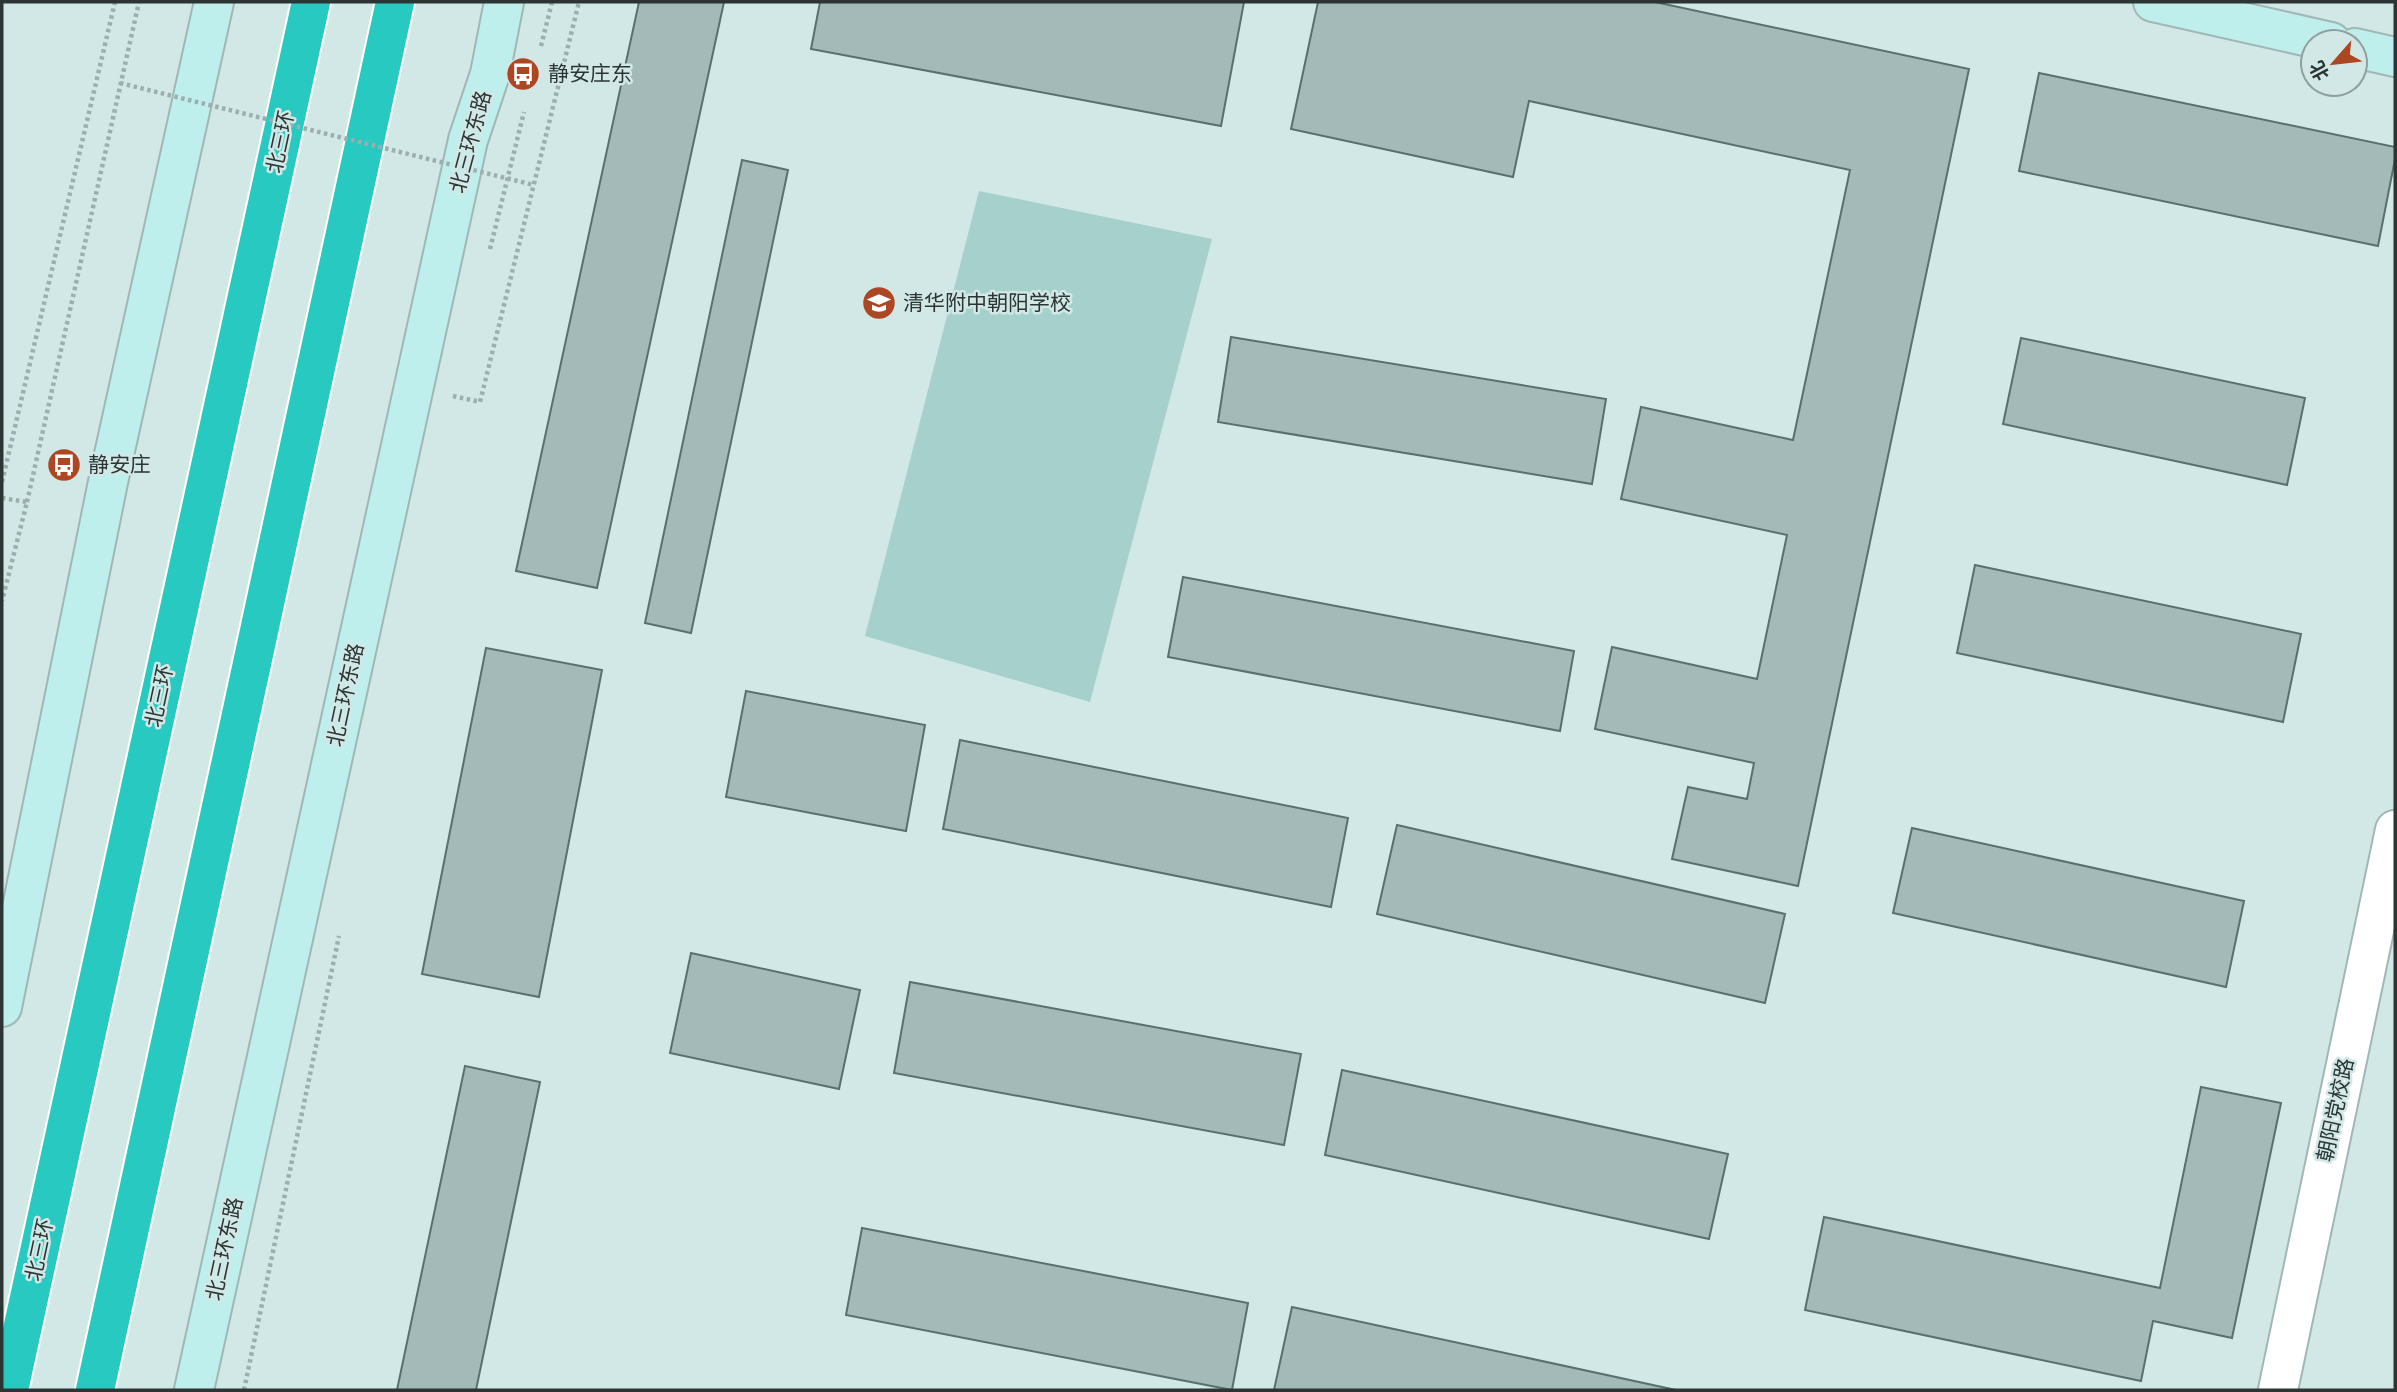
<svg xmlns="http://www.w3.org/2000/svg" width="2397" height="1392" font-family="'Alegreya Sans','Noto Sans SC',sans-serif">
<style>
.green{fill:#a5d0cc}
.building{fill:#a4bab8;stroke:#5b706e;stroke-width:2}
.lines{fill:none;stroke-linecap:round;stroke-linejoin:round}
.street-casing{stroke:#a1b7b5;stroke-width:42}
.secondary-casing{stroke:#a1b7b5;stroke-width:42}
.highway-casing{stroke:#fff;stroke-width:42}
.path{stroke:#9caead;stroke-width:4.5;stroke-dasharray:3.5 3.5;stroke-linecap:butt}
.street{stroke:#fff;stroke-width:38}
.secondary{stroke:#beefec;stroke-width:38}
.highway{stroke:#27c9c0;stroke-width:38}
.path-bridge{stroke:#9caead;stroke-width:4.5;stroke-dasharray:3.5 3.5;stroke-linecap:butt}
.labels{text-anchor:middle;dominant-baseline:central;stroke-width:5;stroke-linejoin:round;paint-order:stroke}
.poi-label{font-size:21px;fill:#2c3534;stroke:#d1e8e6;text-anchor:start}
.street-label{font-size:21px;fill:#2c3534;stroke:#d1e8e6}
</style>
<rect width="100%" height="100%" fill="#d1e8e6"/>
<path class="green" d="M979,191l233,48 -122,463 -225,-66z"/>
<path class="building" d="M639,2h85l-127,586 -81,-17z
M820,2h424l-23,124 -410,-77z
M1318,2h337l314,67 -171,817 -126,-27 16,-72 59,12 7,-36 -159,-34 17,-82 145,32 30,-144 -166,-36 20,-92 152,33 57,-270 -321,-69 -16,76 -222,-48z
M2039,73l356,74v12l-17,87 -359,-75z
M742,160l46,10 -97,463 -46,-10z
M1231,337l375,62 -14,85 -374,-62z
M2021,338l284,60 -18,87 -284,-61z
M1975,565l326,69 -18,88 -326,-69z
M1183,577l391,74 -14,80 -392,-74z
M486,648l116,22 -63,327 -117,-23z
M746,691l179,34 -19,106 -180,-34z
M960,740l388,78 -17,89 -388,-78z
M1397,825l388,89 -20,89 -388,-89z
M1912,828l332,73 -18,86 -333,-74z
M691,953l169,37 -21,99 -169,-36z
M910,982l391,72 -17,91 -390,-72z
M465,1066l75,16 -64,308h-79z
M1342,1070l386,84 -19,85 -384,-84z
M2201,1087l80,16 -49,235 -79,-17 -12,60 -336,-71 19,-93 336,71z
M862,1228l386,75 -16,87 -386,-75z
M1292,1307l384,83h-402z"/>
<g class="lines">
<g class="street-casing">
<path id="street" d="M2278,1390l117,-560"/>
</g>
<g class="secondary-casing">
<path id="secondary" d="M2153,2l178,40
M2355,48l40,9
M2,1007l106,-525 106,-480
M194,1390l274,-1250 22,-66 14,-72"/>
</g>
<g class="highway-casing">
<path id="highway" d="M9,1390l302,-1388
M95,1390l300,-1388"/>
</g>
<path class="path" d="M541,46l11,-44
M490,249l34,-137
M453,396l27,6 99,-400
M2,482l113,-480
M2,498l25,4 -25,99
M27,502l112,-500
M244,1390l95,-454"/>
<use href="#street" class="street"/>
<use href="#secondary" class="secondary"/>
<use href="#highway" class="highway"/>
<path class="path-bridge" d="M120,83l414,102"/>
</g>
<defs>
<g id="bus-disc" transform="scale(1.75)"><circle r="9.5" fill="#ad4622" stroke="#d1e8e6"/><path d="M-5-6H5V4H4V6H2V4H-2V6H-4V4H-5ZM-3.5-4V0h7V-4ZM-3.5 1.2v1.5H-2V1.2ZM2 1.2v1.5H3.5V1.2Z" fill="#fff"/></g>
<g id="school-disc" transform="scale(1.75)"><circle r="9.5" fill="#ad4622" stroke="#d1e8e6"/><path d="M0-5L7-2L0 1L-7-2ZM-4 1L0 2.5L4 1V4Q0 6-4 4Z" fill="#fff"/></g>
</defs>
<g fill-rule="evenodd">
<use href="#bus-disc" x="523" y="74"/>
<use href="#school-disc" x="879" y="303"/>
<use href="#bus-disc" x="64" y="465"/>
</g>
<g class="labels">
<g class="poi-label">
<text x="548" y="74">静安庄东</text>
<text x="903" y="303">清华附中朝阳学校</text>
<text x="88" y="465">静安庄</text>
</g>
<g class="street-label">
<text transform="translate(281 142) rotate(-78)">北三环</text>
<text transform="translate(471 142) rotate(-75)">北三环东路</text>
<text transform="translate(346 695) rotate(-78)">北三环东路</text>
<text transform="translate(160 696) rotate(-78)">北三环</text>
<text transform="translate(2336 1110) rotate(-78)">朝阳党校路</text>
<text transform="translate(225 1249) rotate(-78)">北三环东路</text>
<text transform="translate(40 1250) rotate(-78)">北三环</text>
</g>
</g>
<rect width="2397" height="1392" fill="none" stroke="#2c3534" stroke-width="7"/>
<g transform="translate(2334 63) rotate(242)"><circle r="33" fill="#d1e8e6" stroke="#8fa09f" stroke-width="2"/>
<path d="M0-5L12 26L0 18L-12 26Z" fill="#ad4622"/>
<text y="-10" font-size="19" font-weight="bold" text-anchor="middle" fill="#2c3534">北</text>
</g>
</svg>
